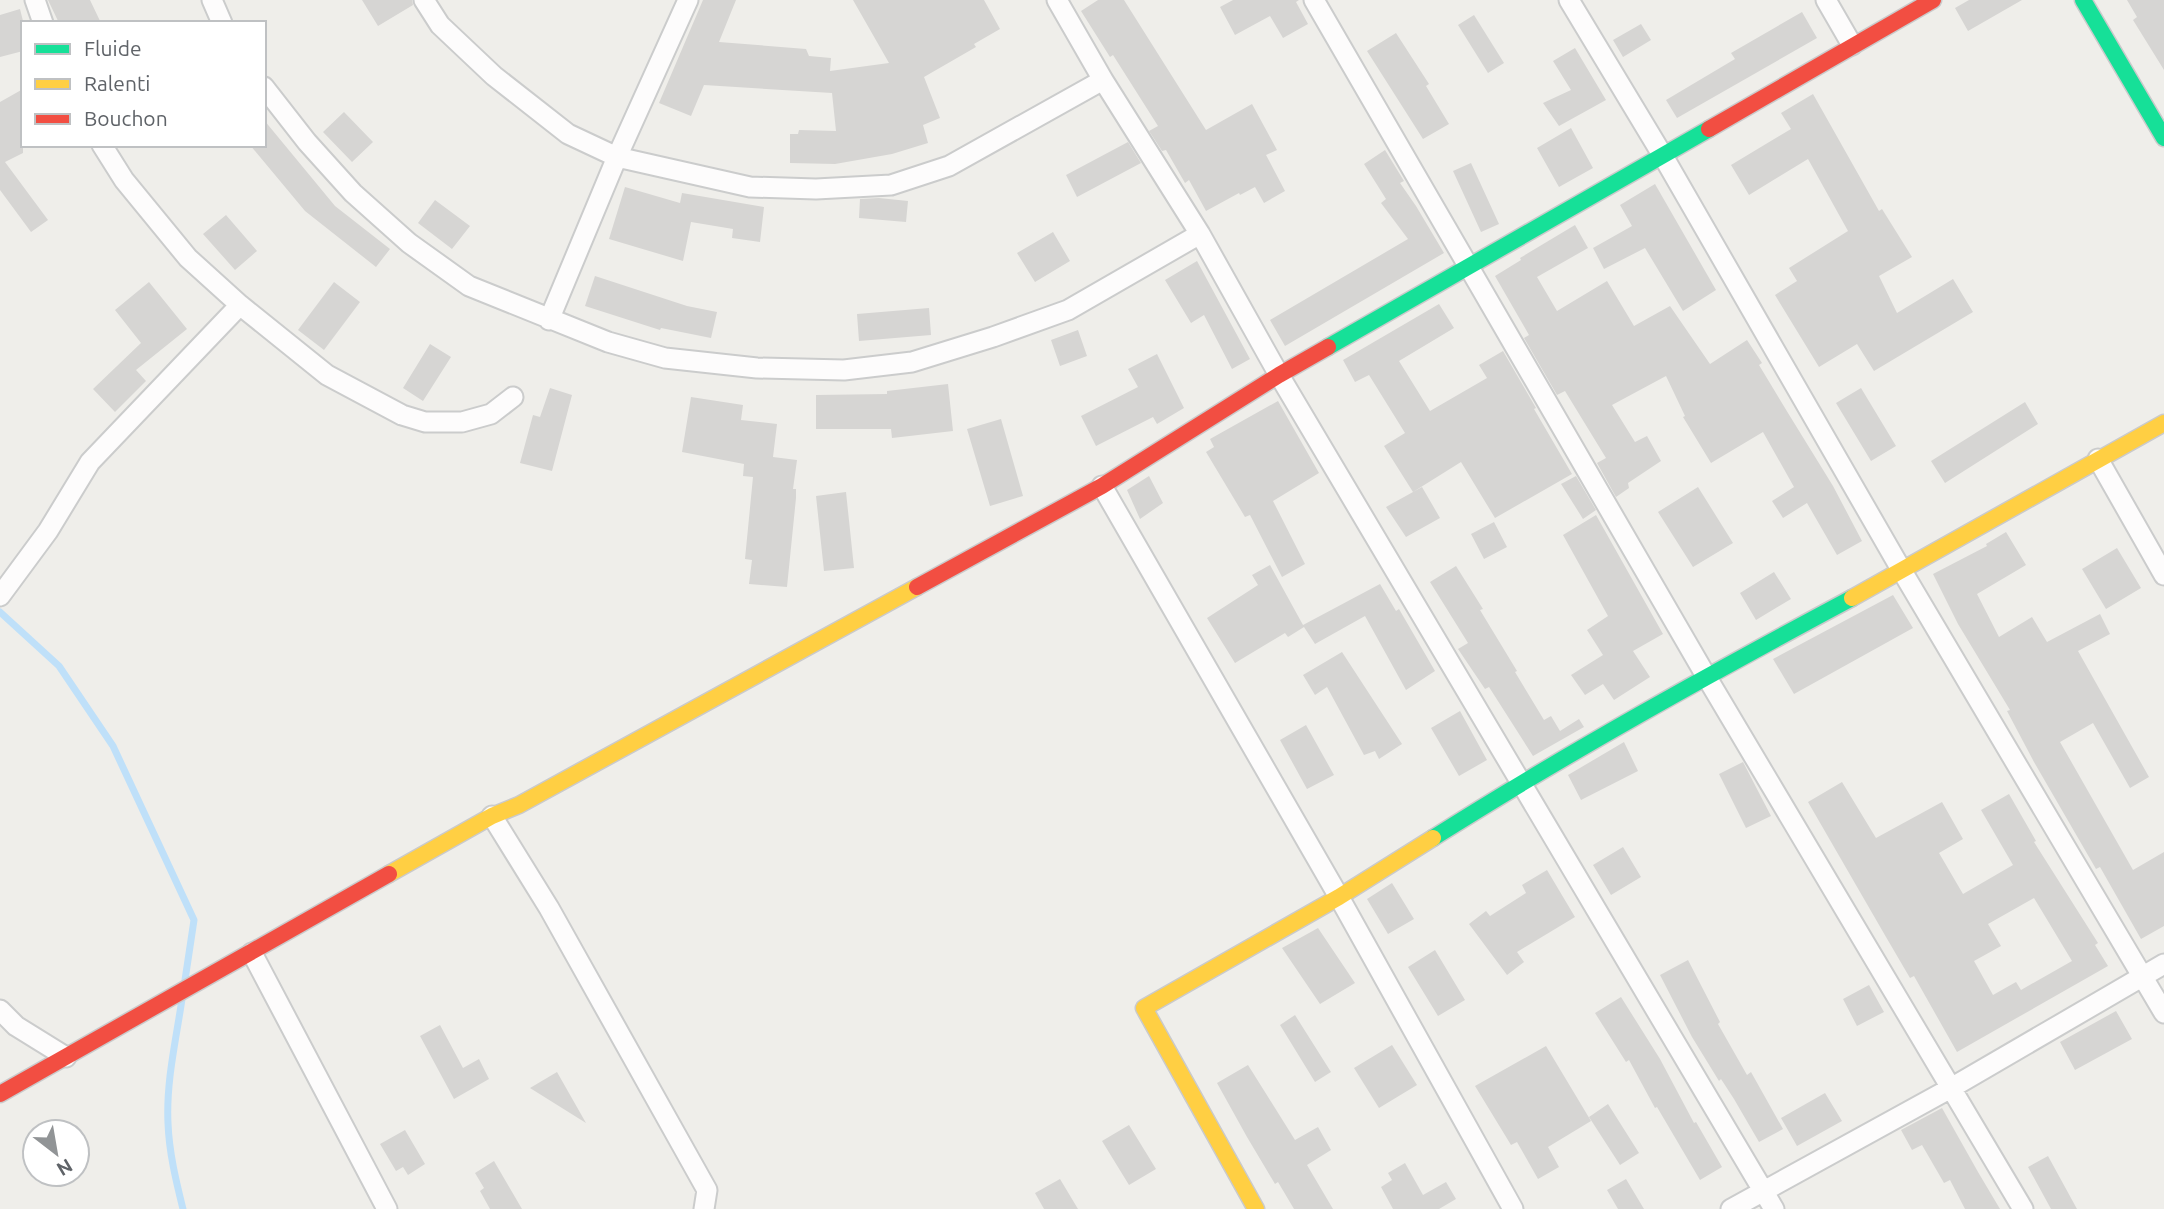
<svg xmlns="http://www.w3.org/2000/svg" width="2164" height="1209" font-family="Ubuntu,sans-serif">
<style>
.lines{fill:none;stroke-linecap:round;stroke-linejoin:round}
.stream{stroke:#bfe0f9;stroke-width:7}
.building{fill:#d6d5d3;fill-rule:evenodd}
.street-casing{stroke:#cbcccc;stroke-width:23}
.fast-casing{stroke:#cacacb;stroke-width:19}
.slow-casing{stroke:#cacacb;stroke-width:19}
.jam-casing{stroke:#cacacb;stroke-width:19}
.street{stroke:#fdfcfc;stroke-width:19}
.fast{stroke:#16e098;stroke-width:16}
.slow{stroke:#ffcf43;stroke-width:16}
.jam{stroke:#f24e42;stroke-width:16}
</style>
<rect width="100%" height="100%" fill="#efeeea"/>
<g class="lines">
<path class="stream" d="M0,612l59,54 54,80 81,174 -9,60
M182,999c-6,41 -16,83 -14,124 1,29 8,58 15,86"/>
</g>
<path class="building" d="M48,0h42l11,23h-42z
M362,0h50l1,5 -35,21z
M703,0h33l-17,42 87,7 3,7 22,2 -1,13 59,-8 -36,-63h131l16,29 -26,15 2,3 -52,30 16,41 -17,7 5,18 -36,11 -57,10 -45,-1v-29h8l1,-4 37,1 -4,-38 -128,-8 -13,31 -32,-13z
M1098,0h26l82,130 46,-26 25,46 -11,5 19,36 -21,12 -9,-16 -15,8 -1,-2 -33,18 -17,-31 -4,3 -19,-33 -4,1 -13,-20 9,-5 -45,-71 -3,2 -29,-46z
M1233,0h66l-3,2 12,22 -25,14 -13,-22 -35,19 -15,-28z
M1969,0h53l-54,31 -13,-23z
M2127,0h37v70l-31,-50 4,-3z
M20,9l3,12v30l-23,6v-42z
M1802,12l15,26 -140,80 -11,-18 69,-41 -4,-6z
M1474,15l30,48 -16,10 -30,-48z
M1641,24l10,16 -28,17 -10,-17z
M1396,33l33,51 -3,2 23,38 -26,15 -56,-88z
M1575,48l31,52 -47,26 -16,-23 28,-13 -18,-29z
M23,89v64l-18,9 43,58 -17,12 -31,-42v-88z
M1813,94l66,117 3,-2 30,48 -33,19 18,37 56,-34 20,33 -99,59 -17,-27 -38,23 -44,-72 22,-14 -8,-13 59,-37 -40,-72 -59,36 -18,-30 60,-36 -10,-16z
M344,112l29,30 -21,20 -29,-30z
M264,120l71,86 55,43 -14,18 -71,-56 -55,-66h14z
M1571,128l22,40 -34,19 -22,-39z
M1128,142l13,21 -64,34 -11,-22z
M1385,150l19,31 -4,2 16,23 28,47 -159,93 -15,-26 138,-81 -27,-36 5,-4 -22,-35z
M1471,163l28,61 -18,8 -28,-61z
M1655,184l61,106 -33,21 -38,-63 -41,21 -11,-21 39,-22 -12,-21z
M625,187l55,16 2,-10 82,14 -4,35 -28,-4 1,-9 -42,-7 -8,39 -74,-22z
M879,198l29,3 -2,21 -47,-4 1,-19z
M435,200l35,26 -18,23 -34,-26z
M226,215l31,36 -22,19 -32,-36z
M1575,225l13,23 -51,29 20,34 50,-30 27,45 36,-20 40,58 37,-24 15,23 -3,2 29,48 45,73 29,55 -25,14 -30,-52 -24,15 -11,-17 22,-14 -31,-55 -52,31 -28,-46 2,-1 -19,-40 -54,29 23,37 12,-6 14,25 -33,22 1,5 -13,9 -19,-34 9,-5 -41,-67 -8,4 -33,-57 5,-3 -34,-59 26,-16 -1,-2z
M1053,232l17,29 -35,21 -18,-29z
M1197,261l53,98 -18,10 -28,-54 -13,8 -26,-43z
M595,276l92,30 30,6 -6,26 -50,-10 -1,2 -75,-24z
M149,282l38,47 -51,41 10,11 -31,31 -22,-23 48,-46 -26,-33z
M334,282l26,20 -36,48 -26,-20z
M1439,304l15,24 -55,33 31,50 57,-33 -8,-13 24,-14 33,57 -2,1 38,65 -77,44 -34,-56 -48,30 -29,-46 21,-13 -36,-58 -14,7 -12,-22z
M929,308l2,27 -72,6 -2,-27z
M1078,330l9,26 -27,10 -9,-26z
M430,344l21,13 -28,44 -20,-13z
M1157,354l27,54 -27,16 -4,-7 -57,29 -15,-30 57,-29 -10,-18z
M948,384l5,47 -61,7 -1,-9h-75v-34l71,-1v-3z
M550,388l22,7 -20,76 -32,-8 13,-48 7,2z
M1861,388l35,58 -25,15 -35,-58z
M691,397l52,8 -2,15 36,4 -4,33 24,3 -4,29h3v9l-9,89 -38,-3 3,-24 -7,-1 8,-82 -10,-1 1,-12 -62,-12z
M1278,401l41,72 -46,28 32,63 -23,13 -32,-62 -5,2 -39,-65 8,-5 -4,-8z
M2025,402l13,22 -93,59 -14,-22z
M1001,419l22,77 -33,10 -23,-77z
M1149,476l14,27 -23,16 -13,-29z
M1576,476l20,34 -13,9 -22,-35z
M1422,487l18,31 -34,19 -20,-30z
M1698,487l35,56 -40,24 -35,-55z
M846,492l8,76 -30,3 -8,-75z
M1596,515l67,119 -30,17 17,26 -36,23 -11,-16 -18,11 -14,-20 32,-20 -16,-25 21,-14 -45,-81z
M1494,522l13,25 -23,12 -13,-25z
M2006,532l20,33 -49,29 22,43 33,-20 15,25 53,-28 10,20 -32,17 71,126 -19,11 -37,-65 -33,19 73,128 31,-18v74l-23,13 -41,-72 -4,2 -62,-107 -27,-51 3,-1 -52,-86 -25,-50 54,-28 -1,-2z
M2117,548l24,40 -35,21 -24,-40z
M1270,565l33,60 77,-41 16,27 3,-2 36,62 -29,19 -41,-74 -50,28 -11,-17 -16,10 -3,-4 -50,30 -28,-45 51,-33 -6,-10z
M1456,566l27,43 -3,1 37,61 -2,1 29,48 7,-4 9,15 19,-12 5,8 -51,29 -44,-69 -4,2 -27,-40 10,-6 -38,-61z
M1774,572l17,27 -35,21 -16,-27z
M1893,595l20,33 -119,66 -21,-35z
M1342,652l60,92 -23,15 -4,-8 -11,4 -37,-68 -12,8 -12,-20z
M1460,711l27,49 -28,16 -28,-48z
M1306,725l28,50 -27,14 -27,-49z
M1624,742l14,29 -57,29 -13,-25z
M1743,762l28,54 -25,12 -27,-54z
M1842,782l34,56 66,-36 21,37 -24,14 24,41 50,-29 -32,-55 28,-16 27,47 -2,1 64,101 -3,2 13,21 -151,86 -43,-76 -4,2 -24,-41 -78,-135zM2034,898l38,63 -51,29 -5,-8 -23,13 -19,-34 27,-15 -13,-22z
M1623,847l18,30 -30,18 -18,-30z
M1547,870l28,47 -58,35 7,10 -17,13 -38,-51 17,-13 4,5 36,-23 -4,-8z
M1392,883l22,36 -26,15 -21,-35z
M1318,928l37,55 -35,21 -38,-56z
M1435,950l30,50 -27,16 -30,-49z
M1688,960l32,62 -2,2 29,51 4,-3 32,57 -24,13 -25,-43 -13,-20 -2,2 -27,-44 -32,-62z
M1869,985l15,27 -27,14 -14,-27z
M1621,997l39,62 34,64 2,-1 26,45 -22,13 -43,-73 -2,1 -26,-48 -3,2 -31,-49z
M2116,1011l16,28 -57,31 -15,-28z
M1295,1015l36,57 -16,10 -35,-57z
M440,1025l23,43 16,-9 10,20 -35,20 -34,-63z
M1392,1045l25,40 -38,23 -25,-40z
M1546,1046l45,75 -43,26 11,20 -21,12 -21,-37 -6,3 -36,-59z
M1248,1065l47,75 23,-13 13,23 -24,15 26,44h-39l-16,-27 -3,2 -28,-47 -30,-54z
M557,1072l29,51 -56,-35z
M1825,1093l17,28 -45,25 -16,-28z
M1608,1104l31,49 -19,12 -31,-48z
M1942,1108l36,64 22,37h-35l-15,-29 -6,3 -22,-38 -10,5 -11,-20z
M1129,1125l27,44 -27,16 -27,-44z
M405,1130l20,34 -17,11 -5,-8 -7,4 -16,-27z
M2048,1156l29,53h-26l-23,-42z
M494,1161l28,48h-32l-10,-18 4,-3 -9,-15z
M1405,1163l18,32 23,-13 10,17 -17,10h-46l-12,-22 11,-7 -4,-7z
M1060,1179l18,30h-34l-9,-16z
M1626,1179l18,30h-26l-11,-19z"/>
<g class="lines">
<g class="street-casing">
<path id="street" d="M35,0l8,23
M212,0l10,23
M424,0l16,25 54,51 74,58 49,23 133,30 66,2 75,-4 58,-19 154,-86
M1057,0l46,80 97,154 79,141 495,834
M1314,0l392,676 317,533
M1569,0l94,156 239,415 262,442
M1826,0l26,45
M264,87l43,55 46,51 56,50 60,43 139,56 57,16 92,10 87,2 68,-8 81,-25 75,-27 132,-76
M102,145l22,35 64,78 52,47 87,70 75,40 23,7h37l29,-8 22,-17
M549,320l68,-163 71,-157
M2098,459l66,116
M1102,486l237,411 174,312
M0,596l48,-65 42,-69 150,-157
M492,816l57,92 158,282 -3,19
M252,953l135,256
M0,1010l16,16 50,31
M1731,1209l220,-121 213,-124"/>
</g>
<g class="fast-casing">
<path id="fast" d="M2083,0l81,138
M1328,347l381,-218
M1433,838c136,-86 277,-164 419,-240"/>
</g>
<g class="slow-casing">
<path id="slow" d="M1852,598l312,-175
M389,874l103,-58 27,-11 398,-218
M1256,1209l-112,-201 195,-111 94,-59"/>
</g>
<g class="jam-casing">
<path id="jam" d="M1709,129l224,-129
M917,587l185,-101 177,-111 49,-28
M0,1094l389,-220"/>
</g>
<use href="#street" class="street"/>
<use href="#fast" class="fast"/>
<use href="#slow" class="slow"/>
<use href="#jam" class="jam"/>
</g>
<rect x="21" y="21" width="245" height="126" fill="#ffffff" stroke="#bfc1c3" stroke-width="2"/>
<rect x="35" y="44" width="35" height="10" fill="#16e098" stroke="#bfc1c3" stroke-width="2"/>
<text x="84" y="56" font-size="21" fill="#5f6368">Fluide</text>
<rect x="35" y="79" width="35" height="10" fill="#ffcf43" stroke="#bfc1c3" stroke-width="2"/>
<text x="84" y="91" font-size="21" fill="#5f6368">Ralenti</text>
<rect x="35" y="114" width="35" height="10" fill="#f24e42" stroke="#bfc1c3" stroke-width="2"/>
<text x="84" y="126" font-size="21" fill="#5f6368">Bouchon</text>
<g transform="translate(56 1153) rotate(149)"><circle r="33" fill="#ffffff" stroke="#bfc1c3" stroke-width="2"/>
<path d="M0-5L12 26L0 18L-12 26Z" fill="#919496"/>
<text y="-10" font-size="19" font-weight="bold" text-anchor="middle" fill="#5f6368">N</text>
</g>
</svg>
